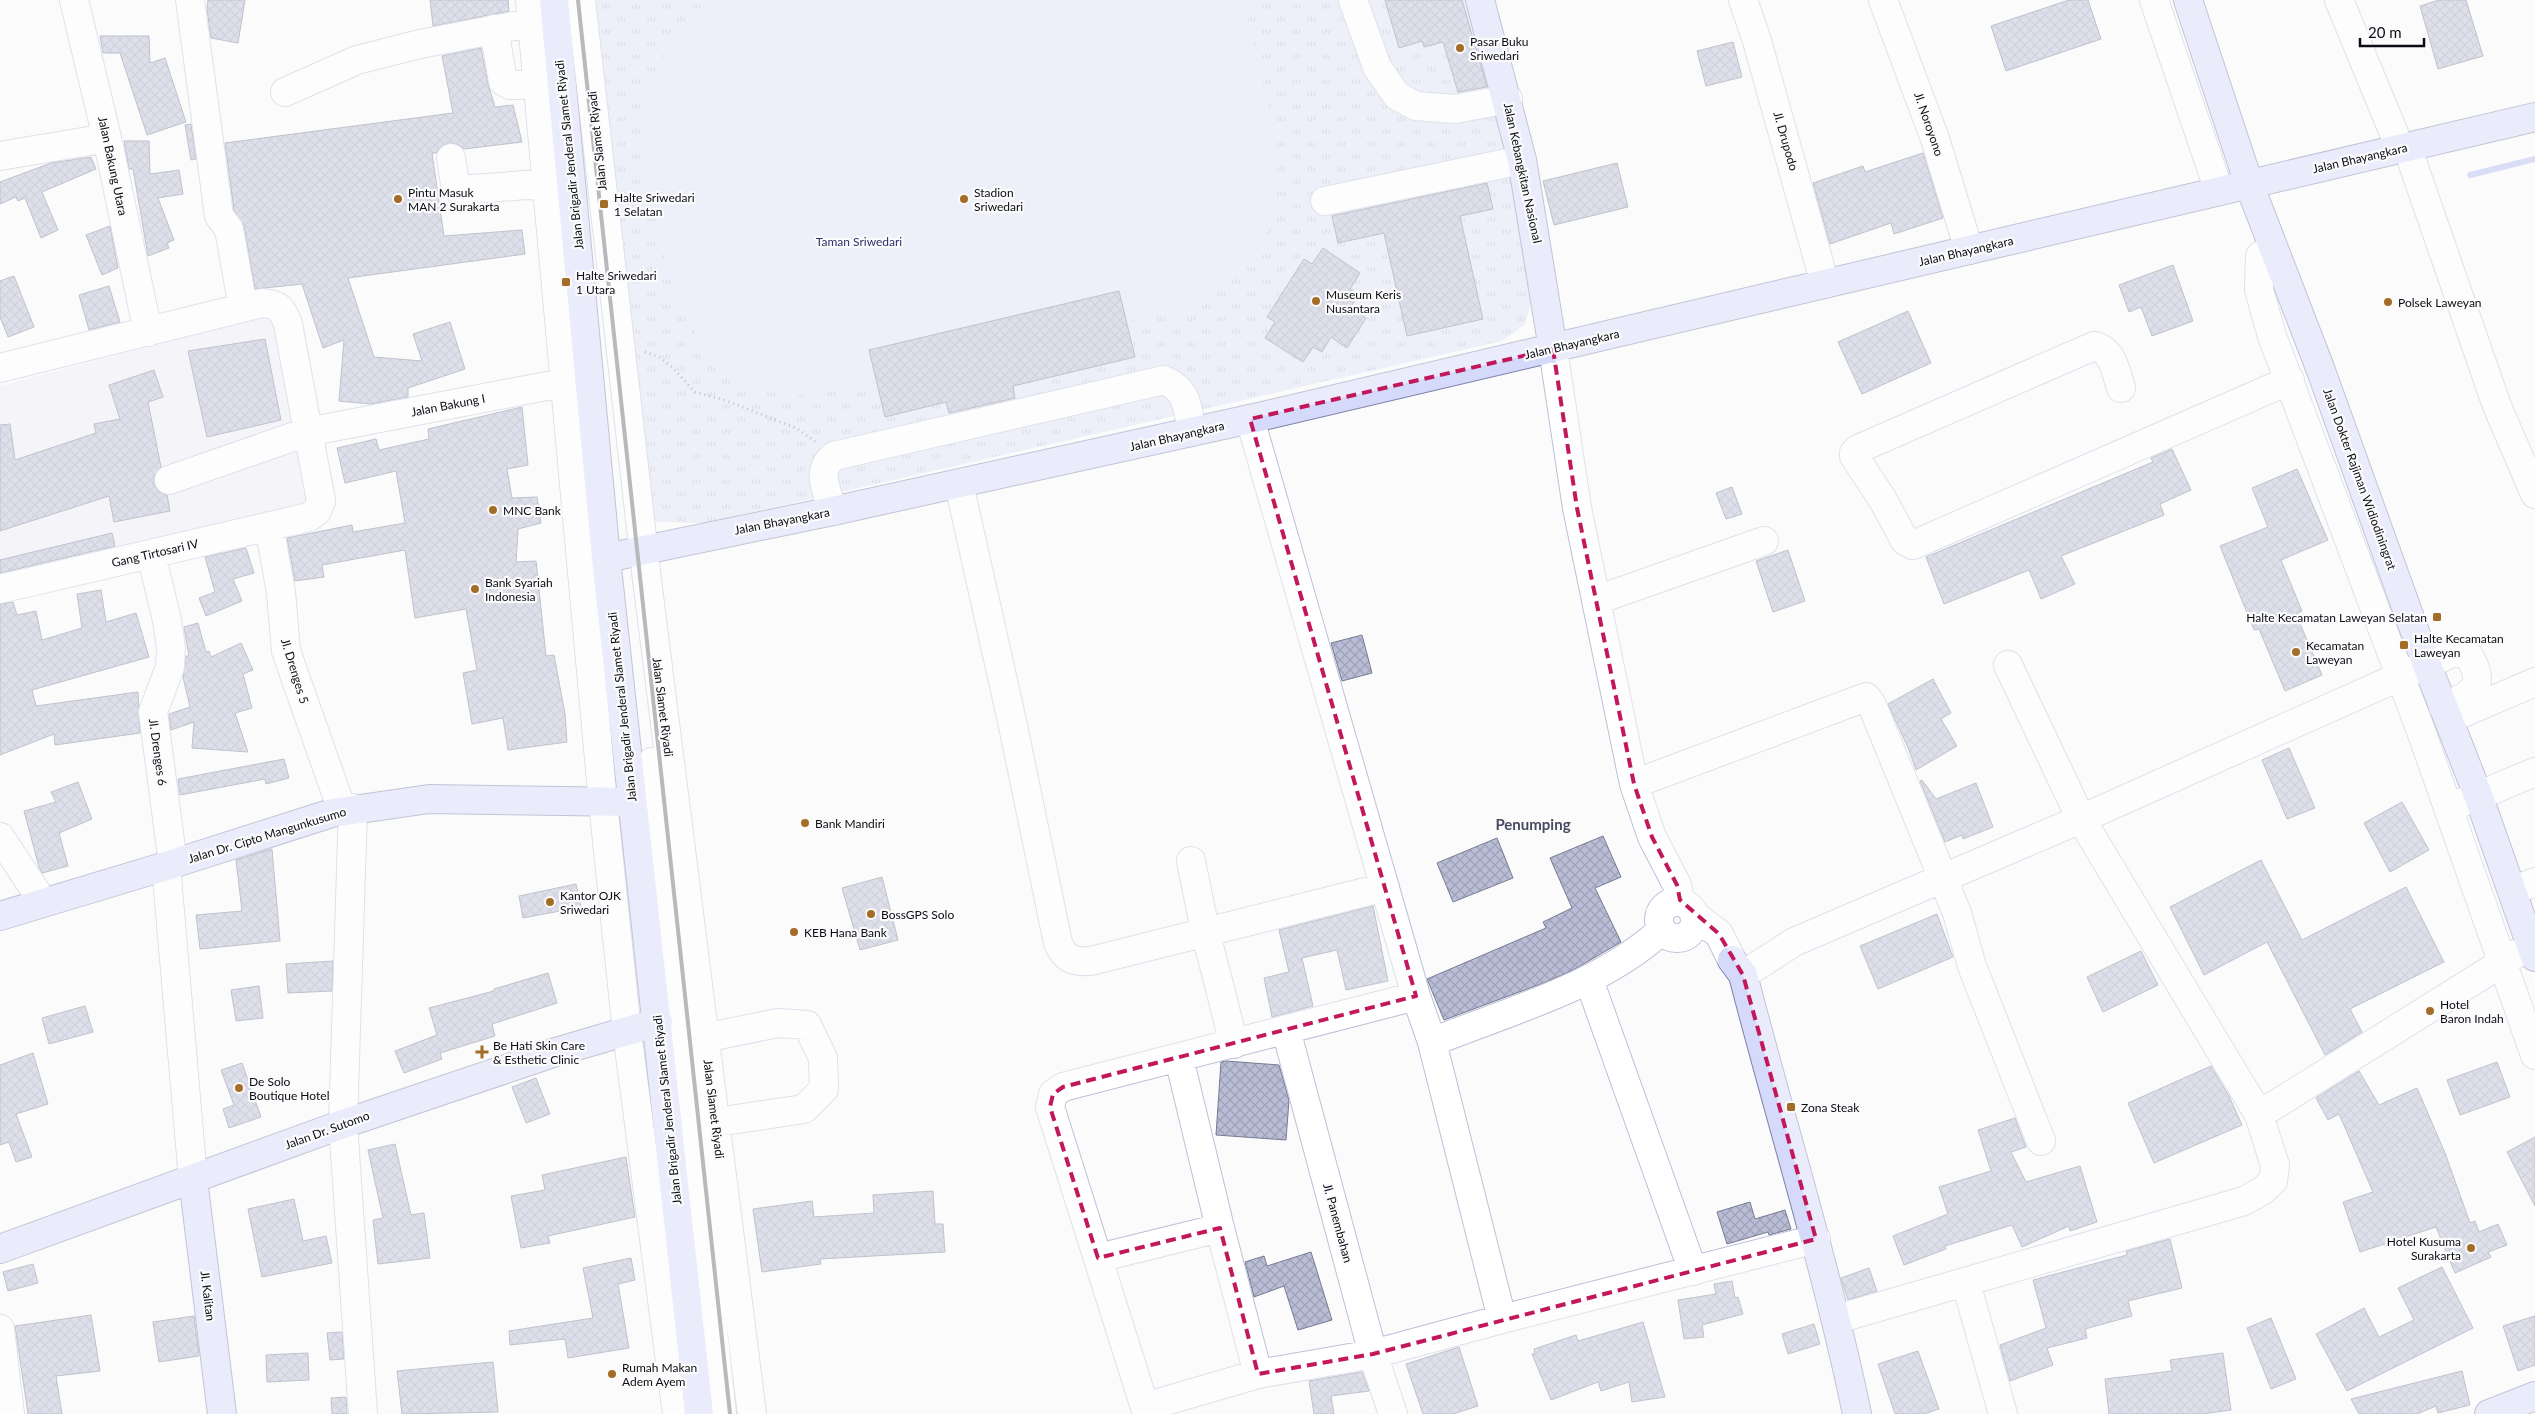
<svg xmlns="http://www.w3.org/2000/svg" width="2535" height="1414" font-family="Lato,sans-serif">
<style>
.built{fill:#edeef5}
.park{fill:url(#park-tufts)}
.garden{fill:#dcdff5}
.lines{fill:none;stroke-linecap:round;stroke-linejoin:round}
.stream{stroke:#b2b9f0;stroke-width:6}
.building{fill:url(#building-cross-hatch);stroke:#777b92}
.minor-casing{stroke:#bcc0d9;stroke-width:30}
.major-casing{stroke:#7c81a8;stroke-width:30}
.path{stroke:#818186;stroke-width:3;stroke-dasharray:1 4;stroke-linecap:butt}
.minor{stroke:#fff;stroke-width:28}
.major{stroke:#d5d9fa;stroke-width:28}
.rail{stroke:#67686e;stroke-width:4}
.marked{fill:none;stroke:#c2185b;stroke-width:4;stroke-dasharray:10 6;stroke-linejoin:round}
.poi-dot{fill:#a36d28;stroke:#fbfbfb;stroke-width:2}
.labels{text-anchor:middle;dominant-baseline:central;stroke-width:4.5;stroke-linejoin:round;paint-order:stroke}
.poi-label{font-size:12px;fill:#0b0c15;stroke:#fbfbfb;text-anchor:start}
.street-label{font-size:12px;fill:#0b0c15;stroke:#fbfbfb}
.park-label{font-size:12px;fill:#2e2f6e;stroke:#fbfbfb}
.quarter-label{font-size:15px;font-weight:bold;fill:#474a60;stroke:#fbfbfb}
</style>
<defs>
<pattern id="park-tufts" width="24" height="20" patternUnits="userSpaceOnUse" patternTransform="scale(1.25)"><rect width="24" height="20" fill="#dcdff5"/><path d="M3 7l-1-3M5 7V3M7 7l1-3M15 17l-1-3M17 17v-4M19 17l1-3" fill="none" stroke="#bbbed1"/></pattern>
<pattern id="building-cross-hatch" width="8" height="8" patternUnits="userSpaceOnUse" patternTransform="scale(1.25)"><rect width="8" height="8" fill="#b9bdd6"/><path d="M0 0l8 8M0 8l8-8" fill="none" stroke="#9ea1b7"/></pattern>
</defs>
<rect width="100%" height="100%" fill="#fbfbfb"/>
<path class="built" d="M276,313l33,201 -309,72v-200z"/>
<path class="park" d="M590,0h875l40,136 27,161 -7,27 -23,17 -797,182 -48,-1 -9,-7z"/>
<path class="garden" d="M715,0h525l6,13c18,79 62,190 -4,257 -6,6 -12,14 -19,19 -29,18 -64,24 -96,33l8,35 -122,29 5,23 -66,16 -6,-23 -61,15 -9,-35c-43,10 -91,24 -133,-1 -60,-35 -72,-104 -87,-165 -9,-38 -20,-65 -13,-104 9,-48 35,-83 72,-112z"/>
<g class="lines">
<path class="stream" d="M2470,175l65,-16"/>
</g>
<path class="building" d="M208,0h37l-7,43 -27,-5 -4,-29z
M430,0h78l1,11 -76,15z
M1385,0h77l25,87 -29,5 -15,-50 -19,5 -2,-6 -23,7z
M2069,0h19l13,39 -95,32 -15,-45z
M2439,0h27l17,56 -45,13 -18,-63z
M100,36h49l1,27 15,-5 21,64 -39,13 -27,-82h-17z
M1733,42l9,35 -36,9 -9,-35z
M481,48l7,36 7,23 18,-2 9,37 -58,7 -7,-5 -8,-1 -7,3 -6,7h-4l12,83 78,-6 3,24 -177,24 26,79 48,4 -9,-27 37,-12 15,47 -57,19v9l-38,7 -31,-3 5,-61 -21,8 -21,-64 -47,5 -11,-63 -10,-16 -9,-67 228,-30 -11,-57z
M191,124l5,35 -5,1 -6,-35z
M124,141h25l1,33 29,-4 4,24 -25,4 16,42 -7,3 2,5 -21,8 -15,-87h-4z
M1923,153l20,65 -49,16 -3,-11 -61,21 -17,-61 50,-17 2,6z
M91,157l5,12 -54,23 16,38 -17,8 -16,-40 -7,3 -2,-4 -16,7v-22l51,-19z
M1617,163l11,44 -74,18 -11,-44z
M1487,183l6,26 -33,7 23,103 -76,17 -23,-103 -46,10 -6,-27z
M110,226l8,42 -16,7 -16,-40z
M1323,248l37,25 -10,16 9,5 -9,14 16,10 -19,30 -16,-11 -9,15 -9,-5 -10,15 -38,-24 10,-16 -8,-5 37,-58 8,5z
M2173,265l20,56 -41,15 -11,-29 -12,5 -10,-27z
M14,276l20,51 -26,10 -8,-20v-36z
M109,286l11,36 -31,8 -10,-35z
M1119,291l16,66 -122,29 2,12 -66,15 -3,-11 -61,15 -16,-67z
M1908,311l23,52 -69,31 -24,-52z
M265,339l16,81 -74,17 -19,-86z
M154,370l9,27 -15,5 13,65 -7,10v8l5,7 8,3 3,16 -56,11 -5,-26 -109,35v-106l10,-1 5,36 81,-27 -2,-9 26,-5 -11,-34z
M522,407l6,58 -21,4 5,29 25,-1 4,26 -23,6 -2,33 20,-1 10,95 8,-1 11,59 2,28 -59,8 -5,-32 -31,6 -9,-51 14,-3 -11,-61 -51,9 -10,-68 -83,15 2,12 -29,4 -8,-43 65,-13 1,7 52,-9 -9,-52 -51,12 -8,-35 39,-9 3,11 50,-11 -1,-10z
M2172,449l19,41 -31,14 4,11 -103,41 14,28 -34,15 -12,-29 -85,34 -18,-47 227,-95 -2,-4z
M2297,469l31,71 -47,20 21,51 -6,3 26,61 -37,16 -26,-62 -5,1 -34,-84 48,-19 -16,-39z
M1732,487l10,27 -16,5 -10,-26z
M112,533l3,13 -115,27v-13z
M246,548l8,25 -21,6 9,22 -36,15 -7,-18 16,-6 -10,-35z
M1788,550l17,51 -32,11 -17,-51z
M101,590l5,32 30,-9 13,44 -117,33 4,16 102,-14 2,41 -85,12 -1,-11 -54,21v-151l13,-2 4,13 19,-4 6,29 40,-12 -5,-34z
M198,623l8,29 3,-1 2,6 30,-14 12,27 -10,4 9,34 -17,5 13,39 -56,-4 2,-26 -23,8 -2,-16 21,-7 -7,-30 3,-21h3l-5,-29z
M1362,635l10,38 -30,8 -11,-38z
M1933,679l18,34 -10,6 16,27 -41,24 -7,-20 -21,-46z
M2289,748l26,60 -28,11 -25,-59z
M284,759l5,19 -23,6 -1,-5 -85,16 -2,-16z
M1922,780l14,19 40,-16 17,44 -30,12 -1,-4 -17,7 -25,-61z
M78,782l14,37 -33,14 9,33 -26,7 -3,-6 -15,-56 32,-9 -5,-10z
M2402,802l27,48 -39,22 -26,-49z
M1603,836l18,41 -26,11 26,54 -46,27 -29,13 -102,38 -17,-41 119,-51 -3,-6 29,-14 -22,-50z
M1497,838l16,40 -60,24 -16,-39z
M272,849l8,92 -80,8 -4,-34 46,-4 -6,-51z
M2261,860l41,80 104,-53 38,75 -94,47 12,23 -37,23 -58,-113 -63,33 -34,-68z
M882,877l16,63 -38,10 -18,-62z
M576,884l5,23 -58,11 -4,-22z
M1373,906l15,75 -42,9 -9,-40 -35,8 11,48 -41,11 -8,-39 25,-6 -10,-42z
M1937,914l16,43 -75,32 -18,-43z
M2141,951l17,34 -55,27 -16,-35z
M333,961l-1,30 -44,2 -2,-29z
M548,973l9,30 -65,21 3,12 -55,17 2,6 -38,14 -9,-22 42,-16 -8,-27 65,-17v-2z
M259,986l4,32 -27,3 -5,-31z
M85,1006l8,26 -44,12 -7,-26z
M33,1053l15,51 -32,10 16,43 -16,5 -7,-20 -9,3v-80z
M1226,1061l53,4 10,35 -3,40 -70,-5 5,-73z
M2497,1062l13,35 -50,18 -13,-35z
M242,1063l19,54 -32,11 -6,-19 11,-4 -13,-35z
M2211,1066l18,30 13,29 -88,38 -26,-60z
M2359,1071l20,34 38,-17 28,65 25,70 5,-2 4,11 19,-8 9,21 -19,7 3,5 -36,16 -19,-46 -76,25 -17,-50 30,-10 -34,-78 -11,6 -12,-22z
M536,1078l14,36 -24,9 -14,-36z
M2015,1118l11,29 -15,5 15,30 54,-16 17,56 -27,9 -1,-5 -47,21 -10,-22 -67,21 1,3 -42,16 -11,-29 55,-22 -9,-27 52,-16 -13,-41z
M2535,1137v69l-28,-54z
M395,1144l16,71 13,-2 6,45 -52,6 -5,-44 10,-2 -15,-68z
M626,1157l9,60 -87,19 2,7 -29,5 -10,-52 34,-6 -3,-15z
M933,1191l2,33h8l2,28 -125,7 1,5 -59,8 -9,-63 59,-8 2,16 60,-4 -1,-18z
M294,1199l9,42 23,-5 6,27 -70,14 -14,-68z
M1750,1202l5,17 30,-9 6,19 -22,6 -1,-3 -41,12 -10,-32z
M2170,1239l12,49 -54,13 4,15 -47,13 2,9 -40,10 6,17 -43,16 -10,-36 46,-17 -13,-48 94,-25 -1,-4z
M1311,1252l21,68 -34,10 -14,-44 -30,11 -9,-35 19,-6 3,10z
M631,1258l4,22 -17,4 11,64 -61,10 -3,-19 -55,6 -1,-14 84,-13 -10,-50z
M33,1264l5,19 -30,8 -5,-19z
M2442,1267l31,61 -126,63 -31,-57 48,-26 15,29 35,-17 -16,-32z
M1869,1268l8,23 -29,9 -7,-22z
M1732,1281l3,17 3,-1 5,17 -41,11 2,12 -20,2 -6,-39 38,-6 -2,-10z
M91,1315l9,56 -44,5 6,38h-34l-13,-88z
M194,1316l5,40 -40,6 -6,-40z
M2535,1316v49l-17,6 -15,-45z
M2271,1318l25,61 -25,10 -24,-61z
M1643,1322l22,75 -33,5 -3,-20 -28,9 -3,-9 -47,18 -19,-46 3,-1 -1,-4 42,-14 2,6z
M1814,1324l6,20 -32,10 -6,-20z
M342,1332l2,27 -14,1 -3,-27z
M1459,1347l19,59 -25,8h-30l-17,-50z
M1918,1351l21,58 -15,5h-29l-17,-50z
M308,1353l1,27 -42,2 -1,-27z
M2223,1353l8,57 -29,4h-93l-4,-35 67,-8 -2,-11z
M493,1362l5,50 -96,2 -5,-43z
M2462,1371l8,34 -32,8 -2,-7 -19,8h-58l-8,-15z
M1362,1372l7,19 -38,5 3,18h-20l-5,-33z
M346,1397l1,17h-15l-1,-16z"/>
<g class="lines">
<g class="minor-casing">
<path id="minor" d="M74,0l33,138 41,194
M190,0l29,216 10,13 14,79
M530,0l73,803 24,229 50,382
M581,0l65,572 106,842
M1353,0l24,67 20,29 19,10 39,3 53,-10
M1743,0l14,41 68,243
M1883,0l52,139 34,111
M2154,0l65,191
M2339,0l61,148
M494,29l9,52 7,4 45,-1
M285,92l72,-32 63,-16 131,-25
M2407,147l90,259 38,88
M0,156l107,-18
M451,158l4,26 4,6 67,-5 37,2
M1325,201l197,-41
M2273,247l-13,9 -1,34 13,46 149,395 114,324
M1553,349l24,159 57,276 18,53 25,48 3,17
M0,368l262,-65c16,1 20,5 26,21l33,177 -4,10 -8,6 -309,72
M2121,388c-5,-16 -8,-38 -27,-42l-236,103 -4,4v3l29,44 22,41 8,4 377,-165
M1250,419l166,577 16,46 70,277
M169,480l138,-48 276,-53
M959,484l54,242 45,217c7,16 15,19 33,18l294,-74
M833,511c-6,-20 -18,-40 1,-55l330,-76c25,11 23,28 28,52
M269,526l12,66 5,59 56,159
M151,554l16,66 4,28 -1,19 -17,45 20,152
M1597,600l167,-59
M2456,716l79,-34
M652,762l70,652
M1634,784l232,-87 6,8 85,208 15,53 69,175
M2456,805l79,-33
M353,808l-10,316 20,290
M0,837l43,65
M1191,861l14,69 29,114
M166,866l27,313
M2512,891l23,-9
M1659 920a18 18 0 1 1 36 0a18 18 0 1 1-36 0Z
M1694,915l25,19 13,26
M1743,975l51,-33 287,-123 369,-165 10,-2 9,4c19,32 2,39 -26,51
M1589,980l104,291
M1286,1030l87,324 20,60
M689,1041l89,-18 29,2 16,33 1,31 -20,20 -107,16
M1432,1042c77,-31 167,-55 229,-111
M1179,1058l41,170 38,146
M2259,1115l257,-161
M1098,1258l122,-30
M1966,1283l37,131
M1837,1319l407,-118 18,-10 11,-10 2,-16 -16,-50 -178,-296 -73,-154
M0,1329l10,85
M1145,1407l113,-33 115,-20 129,-35 314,-80
M1147,1414l-97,-307 3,-13 10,-7 353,-91"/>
</g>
<g class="major-casing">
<path id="major" d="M554,0l52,558 93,856
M1480,0l42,160 31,189
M2188,0l61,184 71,184 107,297 51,130 57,162
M606,558l227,-47 417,-92 1285,-302
M0,916l166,-50 166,-53 97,-14 203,3
M1732,960l11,15c38,147 83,290 114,439
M193,1179l29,235
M0,1249l343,-125 213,-72 102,-30
M2489,1414l46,-18"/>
</g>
<path class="path" d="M645,352l14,5 13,10 23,25 32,9 69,27 20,14"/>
<use href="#minor" class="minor"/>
<use href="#major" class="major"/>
<path class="rail" d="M578,0l152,1414"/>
</g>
<path d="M0 0H2535V1414H0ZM1553,349l24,159 57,276 18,53 25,48 3,15 39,34 24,41 73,264 -443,115 -115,20 -38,-146 -122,30 -48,-151 3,-13 10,-7 353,-91 -166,-577z" fill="#fbfbfb" fill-opacity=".55" fill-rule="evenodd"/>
<path class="marked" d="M1553,349l24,159 57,276 18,53 25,48 3,15 39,34 24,41 73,264 -443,115 -115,20 -38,-146 -122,30 -48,-151 3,-13 10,-7 353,-91 -166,-577z"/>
<g class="poi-dot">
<circle cx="1460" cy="48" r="5"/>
<circle cx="398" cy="199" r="5"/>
<circle cx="964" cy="199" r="5"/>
<rect x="599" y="199" width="10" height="10" rx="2.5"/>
<rect x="561" y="277" width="10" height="10" rx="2.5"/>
<circle cx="1316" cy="301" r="5"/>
<circle cx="2388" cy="302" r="5"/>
<circle cx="493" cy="510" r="5"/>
<circle cx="475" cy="589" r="5"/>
<rect x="2432" y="612" width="10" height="10" rx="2.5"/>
<rect x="2399" y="640" width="10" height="10" rx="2.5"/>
<circle cx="2296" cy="652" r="5"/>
<circle cx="805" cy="823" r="5"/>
<circle cx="550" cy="902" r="5"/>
<circle cx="871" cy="914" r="5"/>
<circle cx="794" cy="932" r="5"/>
<circle cx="2430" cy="1011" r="5"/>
<path d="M479.5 1044.5h5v5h5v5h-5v5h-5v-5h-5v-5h5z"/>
<circle cx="239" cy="1088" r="5"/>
<rect x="1786" y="1102" width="10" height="10" rx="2.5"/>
<circle cx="2471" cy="1248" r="5"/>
<circle cx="612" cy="1374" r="5"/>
</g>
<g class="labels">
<g class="poi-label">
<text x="1470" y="41">Pasar Buku<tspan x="1470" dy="14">Sriwedari</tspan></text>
<text x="408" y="192">Pintu Masuk<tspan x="408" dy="14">MAN 2 Surakarta</tspan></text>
<text x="974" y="192">Stadion<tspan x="974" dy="14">Sriwedari</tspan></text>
<text x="614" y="197">Halte Sriwedari<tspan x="614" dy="14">1 Selatan</tspan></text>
<text x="576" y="275">Halte Sriwedari<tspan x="576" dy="14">1 Utara</tspan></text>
<text x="1326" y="294">Museum Keris<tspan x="1326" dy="14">Nusantara</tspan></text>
<text x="2398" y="302">Polsek Laweyan</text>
<text x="503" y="510">MNC Bank</text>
<text x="485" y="582">Bank Syariah<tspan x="485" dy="14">Indonesia</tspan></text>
<text x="2427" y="617" text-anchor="end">Halte Kecamatan Laweyan Selatan</text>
<text x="2414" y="638">Halte Kecamatan<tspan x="2414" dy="14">Laweyan</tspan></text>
<text x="2306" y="645">Kecamatan<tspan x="2306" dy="14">Laweyan</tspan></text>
<text x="815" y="823">Bank Mandiri</text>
<text x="560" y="895">Kantor OJK<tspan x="560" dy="14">Sriwedari</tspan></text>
<text x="881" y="914">BossGPS Solo</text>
<text x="804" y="932">KEB Hana Bank</text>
<text x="2440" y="1004">Hotel<tspan x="2440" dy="14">Baron Indah</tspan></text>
<text x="493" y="1045">Be Hati Skin Care<tspan x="493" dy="14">&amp; Esthetic Clinic</tspan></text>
<text x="249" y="1081">De Solo<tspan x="249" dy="14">Boutique Hotel</tspan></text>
<text x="1801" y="1107">Zona Steak</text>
<text x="2461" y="1241" text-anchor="end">Hotel Kusuma<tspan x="2461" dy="14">Surakarta</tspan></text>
<text x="622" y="1367">Rumah Makan<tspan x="622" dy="14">Adem Ayem</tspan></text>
</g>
<g class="street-label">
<text transform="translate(1929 124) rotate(71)">Jl. Noroyono</text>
<text transform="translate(597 141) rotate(-96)">Jalan Slamet Riyadi</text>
<text transform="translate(1786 141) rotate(74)">Jl. Drupodo</text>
<text transform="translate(569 155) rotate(-96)">Jalan Brigadir Jenderal Slamet Riyadi</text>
<text transform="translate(2360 158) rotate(-13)">Jalan Bhayangkara</text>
<text transform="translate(113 166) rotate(78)">Jalan Bakung Utara</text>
<text transform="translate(1523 173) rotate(78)">Jalan Kebangkitan Nasional</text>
<text transform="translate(1966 251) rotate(-13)">Jalan Bhayangkara</text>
<text transform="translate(1572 344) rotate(-13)">Jalan Bhayangkara</text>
<text transform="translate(448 405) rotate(-11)">Jalan Bakung I</text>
<text transform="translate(1177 436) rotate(-13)">Jalan Bhayangkara</text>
<text transform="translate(2360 479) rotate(70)">Jalan Dokter Rajiman Widiodiningrat</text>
<text transform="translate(782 521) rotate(-11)">Jalan Bhayangkara</text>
<text transform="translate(155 553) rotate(-13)">Gang Tirtosari IV</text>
<text transform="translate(295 671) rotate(73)">Jl. Drenges 5</text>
<text transform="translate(622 707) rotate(-96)">Jalan Brigadir Jenderal Slamet Riyadi</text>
<text transform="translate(663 707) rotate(83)">Jalan Slamet Riyadi</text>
<text transform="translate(158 752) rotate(82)">Jl. Drenges 6</text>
<text transform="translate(267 835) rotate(-17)">Jalan Dr. Cipto Mangunkusumo</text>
<text transform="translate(714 1109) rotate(83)">Jalan Slamet Riyadi</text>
<text transform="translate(667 1110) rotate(-96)">Jalan Brigadir Jenderal Slamet Riyadi</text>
<text transform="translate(327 1130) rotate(-20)">Jalan Dr. Sutomo</text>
<text transform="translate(1338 1223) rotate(75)">Jl. Panembahan</text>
<text transform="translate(208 1296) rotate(83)">Jl. Kalitan</text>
</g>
<g class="park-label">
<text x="859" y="241">Taman Sriwedari</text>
</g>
<g class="quarter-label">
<text x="1533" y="824">Penumping</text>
</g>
</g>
<path d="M2360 38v8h64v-8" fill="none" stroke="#0b0c15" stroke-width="2.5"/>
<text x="2368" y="38" font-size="15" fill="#0b0c15" stroke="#fbfbfb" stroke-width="4" paint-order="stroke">20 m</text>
</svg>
